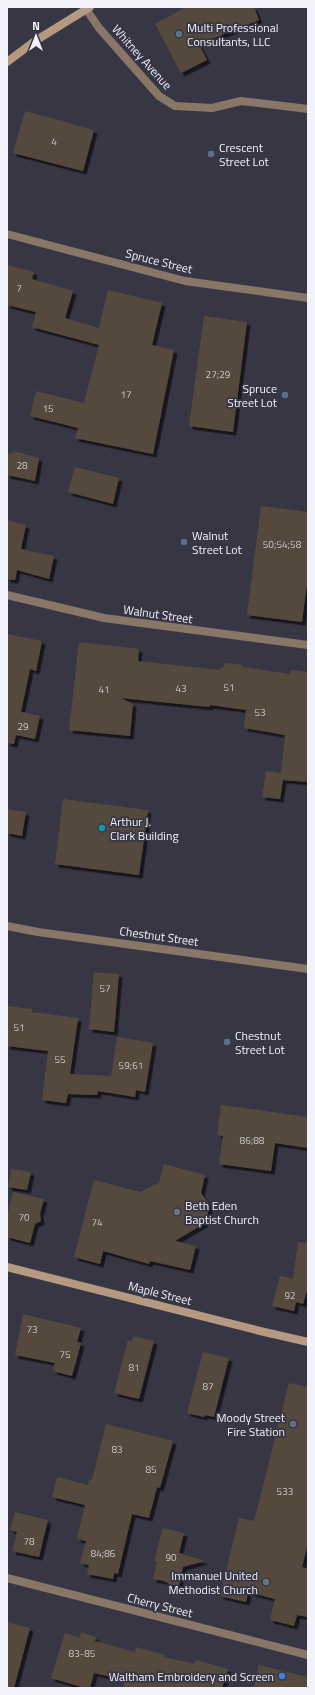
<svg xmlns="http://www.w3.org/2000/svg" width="315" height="1695" font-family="'Titillium Web',sans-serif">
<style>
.building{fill:#544a3c;filter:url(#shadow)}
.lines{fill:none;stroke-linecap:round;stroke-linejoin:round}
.street{stroke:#887767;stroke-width:8}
.secondary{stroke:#b59a81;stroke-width:8}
.service-dot{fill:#5c6f8a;stroke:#373645;stroke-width:1.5}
.culture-dot{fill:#0f9aa8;stroke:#373645;stroke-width:1.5}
.worship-dot{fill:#6b7280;stroke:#373645;stroke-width:1.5}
.shop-dot{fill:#3f7fe0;stroke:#373645;stroke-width:1.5}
.labels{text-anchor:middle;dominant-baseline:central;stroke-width:3.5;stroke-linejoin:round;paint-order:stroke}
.number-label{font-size:10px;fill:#cac8cc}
.poi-label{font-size:12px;fill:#f2f2fc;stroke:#373645;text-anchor:start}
.street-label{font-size:12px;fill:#f2f2fc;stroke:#373645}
</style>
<defs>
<filter id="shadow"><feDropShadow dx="3.5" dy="3.5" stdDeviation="0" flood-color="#0009"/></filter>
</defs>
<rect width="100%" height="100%" fill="#373645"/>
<path class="building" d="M186,7h68l5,13 -60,24 8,16 -26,13 -26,-49z
M25,111l69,19 -11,41 -70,-18z
M7,265l27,7 -2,7 41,12 -8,27 34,10 9,-38 54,13 -10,42 22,5 -21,104 -78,-16 3,-10 -48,-12 6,-25 48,12 15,-58 -67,-18 4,-15 -29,-7z
M204,316l43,6 -14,110 -44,-6z
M13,451l26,7 -4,23 -28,-6v-22l5,1z
M75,467l44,11 -6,26 -45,-12z
M261,506l47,6v64l-6,46 -55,-7z
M7,520l19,5 -5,24 33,7 -5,23 -32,-9 -2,10 -8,-1z
M7,634l35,7 -6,30 -6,-2 -9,43 19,4 -5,23 -19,-4 -2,9 -7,-1z
M79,642l60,7 -1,12 82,9 1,-3h3l1,-4 18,2 -1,2 48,7 1,-4 17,2v110l-25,-2 -3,19 -18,-2 4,-26 15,2 4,-38 -41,-7 2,-18 -36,-5v2l-89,-9 12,6 -3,32 -61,-6z
M63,799l85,11 -9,65 -84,-11z
M7,809l19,3 -4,24 -15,-3z
M94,972l25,2 -5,58 -25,-3z
M7,1006l25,3v3l46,6 -8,56 41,2 6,-39 36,6 -8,49 -9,-2 -1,7 -37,-6 -1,4 -29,-1 -2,9 -24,-3 6,-49 -41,-5z
M221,1105l87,12v31l-33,-5 -4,28 -52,-7 4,-28 -6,-1z
M164,1164l41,11 -4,18 9,12 -5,18 -30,18 21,5 -6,24 -40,-9 -1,3 -46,-13 -3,13 -26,-7 20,-77 46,12 19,-9z
M11,1169l20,3 -4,18 -19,-3z
M13,1192l31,7 -4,15 1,7 -6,3 -5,19 -23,-6v-21z
M298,1242l10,1v44l-5,17 -7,-2 -2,9 -22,-5 8,-30 13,3z
M23,1314l58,14 -4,14 4,1 -9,33 -19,-5 2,-8 -40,-8z
M133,1336l21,5 -15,58 -25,-6 14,-53 4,1z
M203,1352l26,6 -15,59 -9,-2 -1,2 -17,-4z
M289,1383l19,4v157l-6,23 6,2v48l-11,-2 -3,11 -24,-6 5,-21 -27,-7 -2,10 -26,-6 19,-78 15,3z
M106,1424l67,17 -13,47 -3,-1 -8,31 -17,-4 -14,60 -4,-1 -1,6 -26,-5 2,-9 -9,-2 6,-22 -9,-2 8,-34 -33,-8 5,-20 31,8 1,-5h3z
M15,1512l33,8 -9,37 -27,-6 5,-19 -7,-2z
M163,1528l21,5 -5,20 26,8 -22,6 -4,18h-8l-7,-4 -11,-2 4,-17 -3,-1z
M7,1622l23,6 -16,60h-7z
M81,1632l15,5 -1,4 40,11 1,-5 29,8 -1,2 30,7 2,-4 32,9 -6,19h-99l2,-8 -31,-7 -4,15h-5l-34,-10 14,-45 15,5z
M259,1665l49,12v11h-54z"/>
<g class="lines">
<path class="street" d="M86,9l13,19 60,68 16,10 37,2 29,-7 67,8
M7,234l178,47 123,17
M7,595l97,23 204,27
M7,926l31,6 270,37
M7,1578l301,77"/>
<path class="secondary" d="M7,62l28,-21 55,-34
M7,1267l253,64 48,11"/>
</g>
<g class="service-dot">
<circle cx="179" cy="34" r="4"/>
<circle cx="211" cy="154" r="4"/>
<circle cx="285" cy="395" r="4"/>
<circle cx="184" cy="542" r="4"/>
<circle cx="227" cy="1042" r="4"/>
<circle cx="293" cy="1424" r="4"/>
</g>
<circle class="culture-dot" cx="102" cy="828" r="4"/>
<g class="worship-dot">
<circle cx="177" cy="1212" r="4"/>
<circle cx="266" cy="1582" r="4"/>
</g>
<circle class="shop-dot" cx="282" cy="1676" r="4"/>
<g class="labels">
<g class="number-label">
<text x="54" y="141">4</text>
<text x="19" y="288">7</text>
<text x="218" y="374">27;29</text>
<text x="126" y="394">17</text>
<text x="48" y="408">15</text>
<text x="22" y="465">28</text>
<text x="282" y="544">50;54;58</text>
<text x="229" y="687">51</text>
<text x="181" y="688">43</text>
<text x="104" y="689">41</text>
<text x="260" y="712">53</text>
<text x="23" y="726">29</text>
<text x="105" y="988">57</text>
<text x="19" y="1027">51</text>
<text x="60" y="1059">55</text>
<text x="131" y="1065">59;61</text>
<text x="252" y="1140">86;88</text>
<text x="24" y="1217">70</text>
<text x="97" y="1222">74</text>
<text x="290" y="1295">92</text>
<text x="32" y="1329">73</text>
<text x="65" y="1354">75</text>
<text x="134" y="1367">81</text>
<text x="208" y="1386">87</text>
<text x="117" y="1449">83</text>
<text x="151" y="1469">85</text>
<text x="285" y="1491">533</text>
<text x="29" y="1541">78</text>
<text x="103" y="1553">84;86</text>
<text x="171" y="1557">90</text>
<text x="82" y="1653">83-85</text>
</g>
<g class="poi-label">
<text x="187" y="27">Multi Professional<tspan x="187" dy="14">Consultants, LLC</tspan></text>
<text x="219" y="147">Crescent<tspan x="219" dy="14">Street Lot</tspan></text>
<text x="277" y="388" text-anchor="end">Spruce<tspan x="277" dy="14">Street Lot</tspan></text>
<text x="192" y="535">Walnut<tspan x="192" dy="14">Street Lot</tspan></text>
<text x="110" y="821">Arthur J.<tspan x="110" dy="14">Clark Building</tspan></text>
<text x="235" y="1035">Chestnut<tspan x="235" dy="14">Street Lot</tspan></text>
<text x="185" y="1205">Beth Eden<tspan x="185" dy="14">Baptist Church</tspan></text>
<text x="285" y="1417" text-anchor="end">Moody Street<tspan x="285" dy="14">Fire Station</tspan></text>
<text x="258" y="1575" text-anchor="end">Immanuel United<tspan x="258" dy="14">Methodist Church</tspan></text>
<text x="274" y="1676" text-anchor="end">Waltham Embroidery and Screen</text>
</g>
<g class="street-label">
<text transform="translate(142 57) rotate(48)">Whitney Avenue</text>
<text transform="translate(159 261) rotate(14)">Spruce Street</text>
<text transform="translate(158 614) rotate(8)">Walnut Street</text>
<text transform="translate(159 936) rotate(8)">Chestnut Street</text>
<text transform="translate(160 1293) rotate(14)">Maple Street</text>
<text transform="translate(160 1605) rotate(14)">Cherry Street</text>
</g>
</g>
<rect width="315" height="1695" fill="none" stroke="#f2f2fc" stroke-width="16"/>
<g transform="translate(36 36)" stroke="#373645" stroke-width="3" paint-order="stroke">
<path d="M0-3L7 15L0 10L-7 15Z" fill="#f2f2fc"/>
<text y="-6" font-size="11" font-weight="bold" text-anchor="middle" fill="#f2f2fc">N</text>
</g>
</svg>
